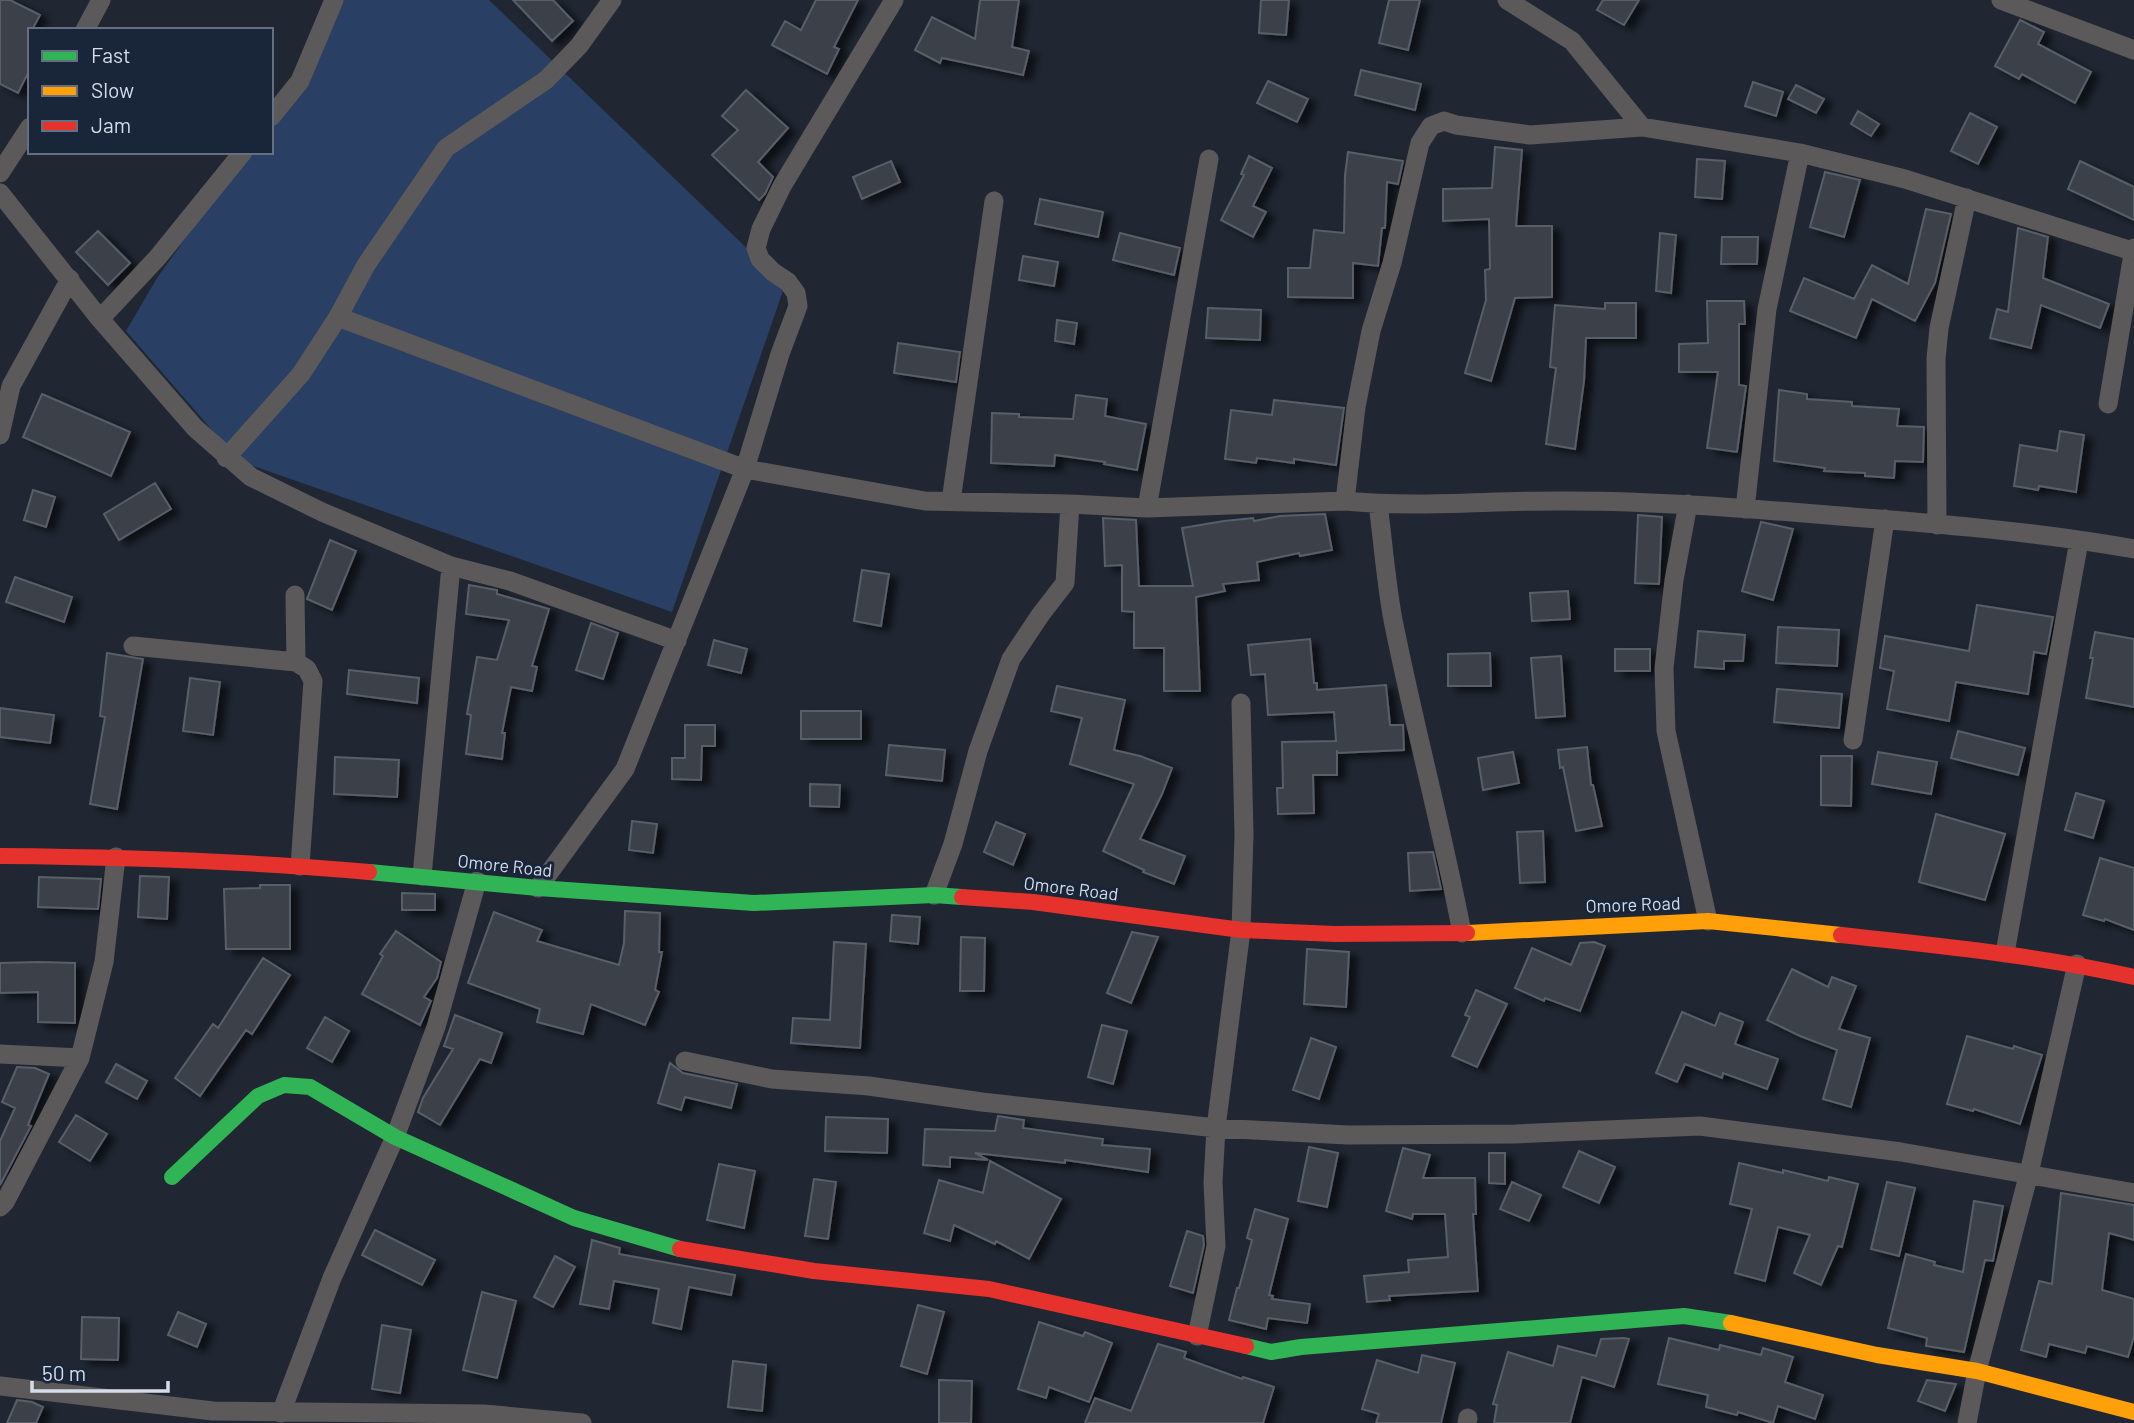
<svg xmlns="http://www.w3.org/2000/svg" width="2134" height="1423" font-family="Barlow,sans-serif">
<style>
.green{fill:#2a3f64}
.building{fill:#3b414a;stroke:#585e67;stroke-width:2;filter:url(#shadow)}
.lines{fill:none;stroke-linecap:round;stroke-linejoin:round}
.street{stroke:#5c595a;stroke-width:19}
.fast{stroke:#30b455;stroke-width:16}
.slow{stroke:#ff9f0a;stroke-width:16}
.jam{stroke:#e5322d;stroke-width:16}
.labels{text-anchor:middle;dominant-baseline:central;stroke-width:6;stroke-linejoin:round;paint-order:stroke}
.street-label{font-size:18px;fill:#d5ddeb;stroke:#192539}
</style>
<defs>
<filter id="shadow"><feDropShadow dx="8" dy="4.5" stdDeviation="3.5" flood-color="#0009"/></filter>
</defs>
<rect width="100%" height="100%" fill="#202732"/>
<path class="green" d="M333,0h156l296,285 -113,327 -433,-151 -113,-130 31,-53 90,-126h24v-35z"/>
<path class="building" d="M0,0h10l30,15 -8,15h-2v39l-12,24 -18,-9z
M513,0h40l20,21 -21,20z
M816,0h42l-24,47 5,2 -12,25 -55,-29 13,-24 16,9z
M980,0h39l-7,47 17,4 -6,24 -81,-17 -2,5 -25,-13 17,-33 43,22z
M1261,0h28l-3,35 -27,-2z
M1389,0h31l-12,50 -29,-7z
M1603,0h36l-15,25 -27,-15z
M2020,20l24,12 -6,12 53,28 -16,31 -53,-29 -3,5 -24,-13z
M1361,70l60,14 -6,26 -60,-15z
M1268,81l40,18 -11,23 -40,-19z
M1753,82l30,10 -7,24 -31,-10z
M1796,85l28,14 -8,14 -28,-14z
M746,90l42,38 -30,34 15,15 -8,17 -6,6 -47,-45 26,-25 -16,-14z
M1858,111l21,13 -8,12 -20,-12z
M1970,113l27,14 -19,37 -27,-13z
M1495,147l27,3 -6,76h36v71l-37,1 -24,83 -26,-8 21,-73 -1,-30 5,-1 -1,-50 -46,2v-32l49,-1z
M1348,152l55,9 -5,23 -11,-2 -2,46h-3l-4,38 -25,-3v35l-65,-1v-29h22l4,-38 30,3 1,-58z
M1249,156l23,12 -19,38 13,6 -13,25 -32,-17 23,-45 -3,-1z
M1697,159l28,2 -3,38 -27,-2z
M891,161l9,21 -38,17 -9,-22z
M2080,161l54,26v33l-66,-31z
M1825,172l35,8 -16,57 -34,-10z
M1040,199l63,13 -5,25 -63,-13z
M1926,209l25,5 -16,69 -20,38 -43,-22 -16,39 -66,-27 14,-33 50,21 18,-34 36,19z
M2018,228l30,9 -5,41 66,26 -9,24 -59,-23 -10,43 -41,-10 7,-29 11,3z
M98,231l32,32 -22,22 -32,-33z
M1120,233l60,15 -6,27 -61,-15z
M1660,233l16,2 -5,58 -15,-2z
M1722,237h36l-1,27h-36z
M1023,256l35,6 -4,24 -35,-6z
M1707,301h37l1,23h-6v61l7,1 -9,66 -30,-4 11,-76h-39v-28l29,-1z
M1605,303h31v35h-50l-2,43 -9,68 -29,-5 10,-76 -6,-1 5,-62 50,4z
M1208,308l53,2 -1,30 -54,-2z
M1057,320l20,3 -3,21 -19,-3z
M898,343l62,9 -4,30 -62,-9z
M1779,390l28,4v5l45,3v4l47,3 -2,17 27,1 -1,35 -28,-1 -1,17 -29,-2v-3l-41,-2 1,-3 -51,-7z
M42,394l88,38 -19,44 -88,-39z
M1076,395l31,4 -2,17 41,8 -9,46 -33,-6 1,-2 -50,-7 -1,11 -63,-3 1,-50 27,1v3l54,2z
M1274,400l70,8 -8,57 -42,-6v4l-37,-5 -1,5 -31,-4 6,-49 41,5z
M2060,431l24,4 -8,57 -37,-6 -1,4 -24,-4 6,-41 37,6z
M155,483l16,26 -52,31 -15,-26z
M33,490l22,7 -9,30 -22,-7z
M1325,514l7,36 -32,6 -1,-3 -42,9 2,18 -36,4 2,7 -29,6 4,94h-36v-43h-30v-36l-12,-1v-46l-17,1 -2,-48 33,2 3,66h54l-11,-58 42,-7 29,-3 1,3 26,-5z
M1638,515l24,2 -3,67 -24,-1z
M1761,522l32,7 -20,71 -31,-9z
M330,540l26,11 -24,59 -25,-11z
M862,570l27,4 -8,52 -27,-5z
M15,577l57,20 -8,25 -58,-20z
M469,585l28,5v4l52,15 -17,57 5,1 -5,24 -21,-4 -9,46h3l-3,26 -36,-5 5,-39 -4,-1 10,-57 20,3 12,-40 -43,-6z
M1568,591l2,28 -38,2 -2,-28z
M1977,605l76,12 -7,37 -12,-2 -6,42 -72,-12 -7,39 -62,-12 7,-38 -14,-3 5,-32 84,15z
M591,623l27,10 -15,46 -27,-9z
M1778,627l61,3 -2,36 -61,-3z
M1698,631l47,4 -2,26h-19v8l-29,-2z
M2095,632l39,7v68l-48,-9 7,-40h-3z
M1310,639l4,44h3v7l69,-5 4,40h13l1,25 -67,3v-3v25h-24l1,38 -36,1 -1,-26h6l-1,-46 54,-1 -2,-29 -66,3 -3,-41 -14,1 -3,-30z
M714,640l33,9 -6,24 -33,-8z
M1615,649h35v22h-35z
M107,653l36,6 -26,150 -27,-5 15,-87 -5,-1z
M1490,653l1,33h-43v-32z
M1561,656l4,60 -29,2 -5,-60z
M349,670l70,8 -2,25 -70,-9z
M190,678l30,4 -7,53 -30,-4z
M1057,686l68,14 -11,50 26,6 32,12 -10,26 -22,45 45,17 -11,28 -31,-12 1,-2 -41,-19 31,-67 -64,-20 12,-46 -31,-7z
M1777,689l65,5 -3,34 -65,-6z
M0,708l54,7 -4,28 -50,-6z
M801,711h60v28h-60z
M685,725h30v21h-13l-1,34 -29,-1v-21h13z
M1958,731l67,17 -7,27 -67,-17z
M889,745l56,5 -3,31 -56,-6z
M1587,747l4,38h2l9,41 -26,5 -13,-64 -3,1 -2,-18z
M1513,752l6,31 -36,7 -5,-32z
M1878,752l59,10 -6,32 -59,-10z
M1821,756h31l-1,50 -30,-1z
M335,757l64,3 -2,37 -63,-3z
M810,784l30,1 -1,22 -29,-1z
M2076,793l28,8 -11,37 -28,-8z
M1936,814l69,20 -20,66 -66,-18z
M632,821l25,3 -4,29 -24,-3z
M996,822l29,12 -12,31 -29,-13z
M1543,831l2,51 -25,1 -3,-51z
M1433,852l8,37 -31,2 -2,-38z
M2100,858l34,10v62l-29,-11 -1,2 -21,-6z
M140,876l29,1 -2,42 -29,-2z
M39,877l62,2 -3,30 -60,-2z
M260,885h30v64h-64l-2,-60 36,-1z
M402,893l33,1v16h-33z
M625,911l35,2 -1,39h3l-7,38 4,2 -14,33 -54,-21 -8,30 -46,-12 3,-13 -72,-26 26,-71 48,18 -5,11 82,24 5,-22z
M892,915l28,2 -2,27 -28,-3z
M396,931l45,31 -4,16 -13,19 7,4 -11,24 -58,-31 21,-38 -3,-2z
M1132,932l26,5 -27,66 -24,-10z
M961,937l24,1 -1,53h-24z
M834,942l32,2 -6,104 -69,-5 2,-25 37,2z
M1594,942l11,4 -25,65 -35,-13 -1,3 -29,-13 17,-40 39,17 9,-22z
M1307,949l42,3 -3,55 -42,-3z
M263,958l27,17 -38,59 -6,-4 -46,66 -25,-18 38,-54 5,4z
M39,962l36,1v60l-37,-1v-30l-38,1v-30z
M1792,969l36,18 4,-10 24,9 -17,43 31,9 -19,69 -28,-8 14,-49 -37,-14 -33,-16z
M1476,990l31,14 -30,63 -25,-11 18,-39 -5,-2z
M1682,1012l33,14 5,-13 23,9 -8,22 43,15 -11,30 -44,-16 -1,5 -37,-14 -8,18 -21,-9z
M455,1015l47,18 -11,30 -11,-4 -40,66 -22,-13 5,-14 30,-49 -9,-3z
M325,1017l24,14 -17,31 -25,-14z
M1102,1025l25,6 -14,53 -25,-7z
M1967,1036l46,13 1,-3 28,9 -22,69 -46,-15 -1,2 -26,-7z
M1311,1038l25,9 -17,52 -26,-9z
M670,1063l13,10 54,11 -6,24 -46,-11 -4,13 -23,-7z
M116,1064l31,17 -10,18 -31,-17z
M17,1067l18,1 14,6 -21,51 3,1 -31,59v-44l15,-33 -13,-6z
M76,1115l31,19 -17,27 -31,-19z
M998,1116l26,4 -1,8 80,11 -1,6 48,4 -2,23 -83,-12v3l-90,-10 13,7 -38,-3v10l-27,-2 2,-36 70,2z
M826,1117l62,2 -1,34 -62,-2z
M1309,1147l29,6 -11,54 -29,-6z
M1403,1148l27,7 -7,23h52l1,36h-3l5,77 -89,5 1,4 -23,2 -3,-26 45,-4 -1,-12 40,-3 -3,-43h-32l-1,5 -26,-8z
M1579,1151l36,16 -16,36 -36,-16z
M1489,1153h16v31l-16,-1z
M990,1161l71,38 -32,60 -33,-18 -1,3 -41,-19 -4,16 -26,-8 15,-53 44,13z
M1739,1163l44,10v-3l45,11 1,-4 29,7 -16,63 -4,-1 -17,39 -27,-12 16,-38 -32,-8 -13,54 -30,-8 17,-64 -22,-5z
M719,1164l36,7 -11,57 -37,-8z
M814,1179l22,3 -8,57 -23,-3z
M1512,1182l29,13 -12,26 -29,-12z
M1887,1182l28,6 -16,68 -28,-7z
M2061,1193l73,12v35l-25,-7 -7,57 32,9v37l-6,21 -41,-11 -2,7 -36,-9 -3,13 -25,-7 18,-69 13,3z
M1974,1201l29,5 -10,55 -8,-1 -21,92 -38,-6 1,-8 -39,-10 18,-74 29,8 -1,3 29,7z
M1255,1209l33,10 -19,76 4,1 -1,3 38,5 -3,19 -39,-5 -2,11 -37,-9 8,-32h2l13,-48 -5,-2z
M375,1230l60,30 -13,25 -60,-30z
M1187,1231l16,5 1,9 -11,48 -23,-7z
M592,1240l28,8 -1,6 116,21 -4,20 -42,-8 -8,42 -28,-6 6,-34 -45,-8 -5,28 -29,-5z
M555,1256l20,11 -22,40 -19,-10z
M482,1292l34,9 -19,77 -34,-8z
M918,1305l26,7 -17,62 -26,-8z
M178,1312l28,12 -9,23 -29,-12z
M82,1317l37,1 -1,42 -37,-1z
M1039,1322l44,14 2,-4 27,11 -23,59 -40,-15 -3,11 -28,-9z
M382,1325l29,5 -11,63 -28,-4z
M1624,1338l5,1 -15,48 -32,-10 -12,46h-76l3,-18 -4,-1 15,-52 45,14 5,-20 38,10 5,-17z
M1669,1338l50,12 1,-5 41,10 2,-7 30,9 -8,25 38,13 -8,24 -37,-13 -5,17 -35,-11 -1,3 -31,-8 2,-12 -50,-11z
M1158,1344l28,8 -2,6 58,21 1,-2 31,10 -11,36h-178l10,-25 36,13z
M1422,1355l33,8 -14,60h-65l3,-9 -17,-5 15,-49 41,13z
M733,1361l33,4 -4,46 -34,-4z
M939,1380l33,1 -1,42h-32z
M1927,1380l29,4 -11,27 -27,-10z
M17,1400l15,2 11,5 -7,16h-29z"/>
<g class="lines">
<path class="street" d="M1507,0l65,41 70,86 158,26 105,26 227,72
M2001,0l133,50
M85,30l16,-30
M271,117l29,-36 34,-81
M0,173l30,-46
M0,193l100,126 95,109 56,49 71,35 129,54 59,15 167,60
M338,317l407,152 180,32 145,3 77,4 198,-7c74,7 149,-1 223,0 87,0 173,7 260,14 102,8 205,16 306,34
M100,319l58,-62 85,-105
M2108,404l26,-156
M0,435l11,-49 59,-107
M226,458l75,-84 37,-57 28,-52 80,-117 100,-68 33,-34 33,-46
M951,501l43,-300
M1345,501l11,-94 15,-76 21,-68 28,-120 11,-17 13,-5 12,4 74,10 112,-8
M1378,504c5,38 8,78 15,116 21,105 49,208 69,313
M1688,504l-14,76 -10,88 2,63 42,190
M1147,508l62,-349
M1745,509l22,-200 33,-156
M1937,525l-1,-166 3,-31 28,-130
M295,595l1,67
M133,646l163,16 11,7 6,12 -13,185
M1853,740l32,-221
M422,876l29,-310
M538,888l87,-119 120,-300 35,-115 18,-48 -2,-13 -8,-11 -15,-10 -13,-13 -4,-11 5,-19 21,-43 112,-186
M934,895l19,-51 25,-93 33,-92 30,-45 24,-31 5,-79
M2005,953l74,-412
M0,1054l80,4
M685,1061l87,18 97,7 113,16 234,26 132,7 167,-1 185,-8 201,26 233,41
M0,1207l5,-5 75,-144 24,-96 12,-105
M1197,1336l19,-90 -3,-64 3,-54 25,-198 3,-95 -3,-132
M0,1386l213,25 271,3 98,9
M281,1413l51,-135 63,-141 41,-110 41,-146
M1467,1423l1,-5
M1967,1423l10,-52 52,-198 48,-209"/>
<path class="fast" d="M369,872l169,16 216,15 180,-8 28,2
M172,1177l86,-81 26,-11 26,2 85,50 179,81 106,31
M1246,1346l25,6 30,-5 383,-31 47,7"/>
<path class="slow" d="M1467,933l241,-12 133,14
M1731,1323l146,32 100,16 157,41"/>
<path class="jam" d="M0,856c123,1 246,5 369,16
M962,897l71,5 208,28 94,4 132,-1
M1841,935c98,11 196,20 293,42
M680,1249l134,22 175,18 257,57"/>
</g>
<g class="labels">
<g class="street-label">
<text transform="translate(505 865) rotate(6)">Omore Road</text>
<text transform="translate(1071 888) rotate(7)">Omore Road</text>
<text transform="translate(1633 904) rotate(-2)">Omore Road</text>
</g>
</g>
<rect x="28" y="28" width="245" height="126" fill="#192539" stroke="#646f80" stroke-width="2"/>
<rect x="42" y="51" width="35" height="10" fill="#30b455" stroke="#646f80" stroke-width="2"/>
<text x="91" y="63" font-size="21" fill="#d5ddeb">Fast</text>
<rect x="42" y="86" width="35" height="10" fill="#ff9f0a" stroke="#646f80" stroke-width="2"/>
<text x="91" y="98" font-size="21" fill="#d5ddeb">Slow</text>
<rect x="42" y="121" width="35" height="10" fill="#e5322d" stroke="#646f80" stroke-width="2"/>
<text x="91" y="133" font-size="21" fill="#d5ddeb">Jam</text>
<path d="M32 1381v10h136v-10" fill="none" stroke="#d5ddeb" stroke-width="3.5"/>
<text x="42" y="1381" font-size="21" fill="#d5ddeb" stroke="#192539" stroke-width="5" paint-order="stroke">50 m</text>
</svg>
